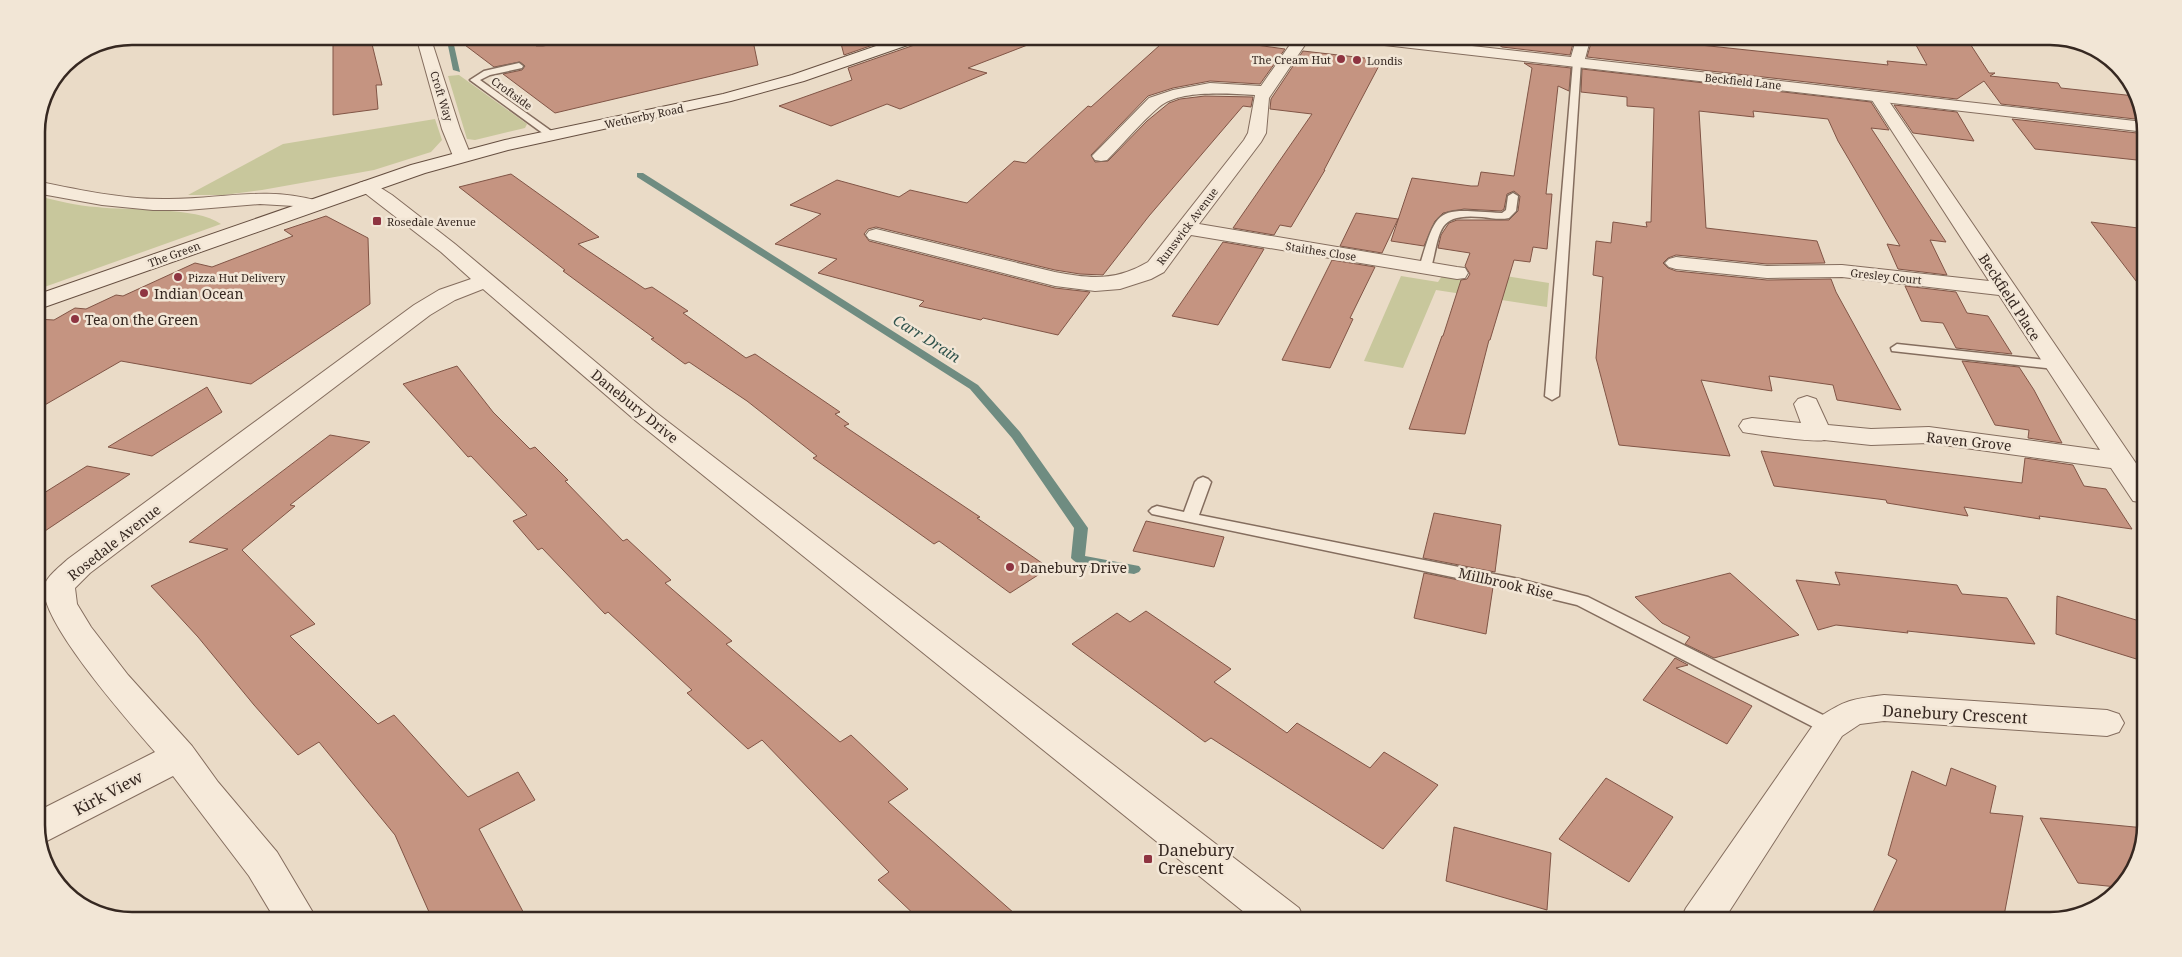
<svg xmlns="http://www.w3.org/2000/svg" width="2182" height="957" font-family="'Noto Serif',serif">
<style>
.green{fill:#c8c79c}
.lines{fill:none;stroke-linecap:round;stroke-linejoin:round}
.stream{fill:#6f8c81;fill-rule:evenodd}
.building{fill:#c59481;stroke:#815546}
.service-casing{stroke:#846d5e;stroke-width:3}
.minor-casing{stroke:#846d5e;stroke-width:2}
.tertiary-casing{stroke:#846d5e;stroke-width:2}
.secondary-casing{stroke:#664f41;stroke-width:2}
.service{fill:#f6eada;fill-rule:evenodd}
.minor{fill:#f6eada;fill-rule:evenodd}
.tertiary{fill:#f6eada;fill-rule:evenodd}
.secondary{fill:#f6eada;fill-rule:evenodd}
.poi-dot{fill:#8e3441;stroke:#f2e6d6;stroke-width:2}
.labels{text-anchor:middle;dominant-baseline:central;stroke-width:5;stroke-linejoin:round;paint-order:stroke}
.far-poi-label{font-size:11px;fill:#362821;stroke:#f2e6d6;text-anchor:start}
.far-street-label{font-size:11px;fill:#362821;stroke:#f2e6d6}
.poi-label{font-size:14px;fill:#362821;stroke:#f2e6d6;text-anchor:start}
.street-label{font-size:14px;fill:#362821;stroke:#f2e6d6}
.water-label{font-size:15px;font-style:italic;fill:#31544d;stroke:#f2e6d6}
.near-street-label{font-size:16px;fill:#362821;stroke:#f2e6d6}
.near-poi-label{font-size:16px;fill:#362821;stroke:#f2e6d6;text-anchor:start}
.rim{fill:none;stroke:#362821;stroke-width:2.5}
</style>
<rect width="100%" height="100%" fill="#eadbc7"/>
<path class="green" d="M459,75l68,49 -2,4 -50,12 -8,-1 -19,-63z
M435,119l7,21 -11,12 -57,18 -112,20 -38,5h-36l95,-51z
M36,196c20,4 41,10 61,11 31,4 99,-1 124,17l-185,66z
M1474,271l75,12 -2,24 -111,-17 -33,78 -39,-7 37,-85 37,6 4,-6 28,4z"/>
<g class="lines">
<path class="stream" d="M446,36h6l8,36 -7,-2z
M637,173h6l335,212 42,47 68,96 -3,28 54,10 2,3 -2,3 -5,2c-15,-3 -54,-4 -63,-16l3,-30 -62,-90 -42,-49 -333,-212z"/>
</g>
<path class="building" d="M333,36h37l12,49h-6l2,24 -45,6z
M453,36h84l-5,6 4,4h7l11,-2 9,-8h189l6,29 -203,48 -52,-39 19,-4 3,-4 -5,-4 -26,5z
M839,36h60l-55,19z
M929,36h114v3l-75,29 19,5 -87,36 -13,-5 -56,22 -52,-20 73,-26 -4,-12 78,-27z
M1170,36h61l-4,5 58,8 -25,35 -50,-3 -37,7 -25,8 -57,59 4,7 13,-1 39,-40 22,-18 11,-4 25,-3 48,1 -2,10 -8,-1 -94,110 -46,59 -23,-1 -25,-4 -179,-43 -8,2 -4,5 5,7 186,47 35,4 -32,43 -75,-17 -2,2 -62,-14 5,-5 -106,-28 19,-14 -62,-15 46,-30 -31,-9 47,-25 62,17 11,-7 57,13 47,-42 12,2 62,-57 3,1z
M1485,36h90l-5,19 -68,-8z
M1593,36h106l1,9 188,20 -1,-4 40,4 -16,-29h54l24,37h6l-5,3 68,7 3,5 74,8 9,24 -143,-16 -17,-23 -27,18 -370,-42z
M1303,51l79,9 -58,110h1l-34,57 -11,-2 -6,10 -41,-7 79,-114 -42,-5 1,-10z
M1524,63l47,5 -2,23 -11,-5 -12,108h6l-5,55 -14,-2 -3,15 -16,-2 -24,80h-1l-24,94 -56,-5 33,-93h1l18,-56 6,-1 3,-5 -5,-8 5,-13 -32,-5 3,-13 8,-12 8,-3h52l9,-9 2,-15 -6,-5 -7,3 -3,15 -3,2 -37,-2 -21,4 -8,8 -11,25 -33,-5 21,-63 59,8h7l3,-14 33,4 18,-108z
M1582,69l289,33 18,28 -18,-2 75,114 -16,-2 17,35 -49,-6 -11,-25 13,2 -62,-105 -10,-22 -75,-8 1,6 -55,-6 7,117 111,13 8,22 -58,1 -91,-9 -8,3 -5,5 5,5 8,3 91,9 64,-1 5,13 65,118 -64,-10 -4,-15 -64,-9 3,15 -71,-11 29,76 -111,-11 -23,-87 7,-81 -10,-2 3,-34 15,2 2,-21 34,5 -1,-5h5l3,-114 -27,-2v-9l-46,-5z
M1894,105l63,7 17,29 -61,-8z
M2012,119l134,15v27l-111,-12z
M511,174l88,63 -21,7 67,45 7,-2 36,24 -5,2 63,45 9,-4 85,58 -5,2 14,10 -5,2 136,91 -3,1 72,50 -39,25 -71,-52 -5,3 -121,-86 4,-2 -70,-55 -58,-39 -4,2 -34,-25 3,-1 -91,-67 2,-1 -106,-83z
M1356,213l42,6 -16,34 -42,-7z
M326,216l42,22 2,66 -119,80 -130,-23 -85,49v-91l18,1 21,-12 11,1 30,-14 7,1 72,-33 17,4 81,-31 -9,-6z
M2091,222l55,7v65z
M1223,242l41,7 -46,76 -46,-9z
M1332,260l43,7 -25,51 3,1 -23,49 -48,-8z
M1905,286l51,6 11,21 21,3 24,38 -56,-6 -13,-25 -22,-2z
M1962,361l57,6 15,23 28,53 -34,-5 1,-8 -34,-5z
M457,366l36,46 37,37 5,-2 33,33 -3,1 58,60 4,-2 44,41 -6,3 67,58 -6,3 114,98 11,-7 57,54 -20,13 135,119h-102l-43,-41 11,-8 -127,-132 -14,9 -61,-56 5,-3 -84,-78 -3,2 -63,-66 -4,2 -25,-29 14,-6 -56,-59 -3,1 -65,-73z
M207,387l15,25 -70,44 -44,-9z
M330,435l40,7 -80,63 5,1 -53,44 73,74 -25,12 88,88 16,-9 74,82 50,-25 17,28 -56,29 49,92h-95l-38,-86 -76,-93 -21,13 -44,-50 -56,-68 -47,-51 77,-37 -39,-7z
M1761,451l261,32 3,-25 48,7 11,21 22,3 26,40 -93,-13 1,3 -76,-12 4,9 -81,-13 -1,-3 -112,-14z
M87,466l43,8 -94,63v-39z
M1434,513l67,12 -6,47 -72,-14z
M1146,521l78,16 -10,30 -81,-16z
M1835,572l122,13 5,9 45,4 28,46 -128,-13 1,2 -72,-8 -18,5 -22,-50 44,5z
M1424,573l69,14 -7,47 -72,-16z
M1730,573l69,62 -85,23 -29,-14 5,-7 -28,-14 -27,-26z
M2057,596l89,27v39l-90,-28z
M1146,611l85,58 -17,13 73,51 10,-10 73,45 14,-16 54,33 -55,64 -172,-111 -6,4 -133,-98 45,-31 13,9z
M1675,658l13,7 -12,3 76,38 -25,38 -84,-44z
M1951,768l45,18 -6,27 33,3 -20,105h-134l28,-61 -9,-5 24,-84 34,15z
M1606,778l67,39 -44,65 -70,-43z
M2040,818l105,10 -6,34 -22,25 -39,-4z
M1454,827l97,26 -4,57 -101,-29z"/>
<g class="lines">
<g class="service-casing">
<path id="service" d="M1577,59l4,3 -22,334 -7,4 -7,-4 28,-334z
M519,63l4,3 -1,2 -32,7 -10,5 74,53v4h-6l-78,-57 14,-9z
M1513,193l5,3 -2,15 -7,7c-9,2 -18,0 -27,-1 -46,-4 -41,14 -51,51l-6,3 -4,-1 -2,-2c19,-64 18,-59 83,-55l4,-3 2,-14z
M1897,344l158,17 7,4 -7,4 -163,-18 -1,-3z
M1203,477l5,2 3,3 -12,33 320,64 69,18 249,125 2,5 -2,5 -7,2 -7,-2 -246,-127 -58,-14 -367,-77 -3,-3 3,-3 5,-2 27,6 11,-30 3,-3z"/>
</g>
<g class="minor-casing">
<path id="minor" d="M416,36h14l30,93 11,27 -3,4 -6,1 -6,-1 -3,-4 -11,-27z
M540,36h21c-5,7 -17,10 -25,8l-2,-3z
M1296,36h15l-42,62 -3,35 -5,9 -62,82 258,43 8,1 3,5 -3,5 -8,1 -266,-44 -27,37 -13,7 -31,10 -25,2 -40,-5 -186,-47 -3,-4 3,-4 7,-2 179,43c36,7 61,9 93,-10l96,-122 4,-7 7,-38c-27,-1 -74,-6 -96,12 -18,15 -35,36 -52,53l-6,1 -6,-1 -3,-4 57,-58 24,-8 37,-7 51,3z
M1878,92l6,2 262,384v25l-13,-2 -22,-33 -182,-25 -58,2 -47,-5c-9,3 -70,-6 -81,-8l-4,-6 4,-6 9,-2 49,5 -7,-19 4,-5 9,-3 9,3 12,26 43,4 58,-2 171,23 -101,-155 -157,-18 -75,1 -91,-9 -7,-2 -4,-4 4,-4 7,-2 91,9 75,-1 147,16 -119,-184 2,-3z
M36,181c44,9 89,19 133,18 54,0 95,-13 149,2l3,4 -3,4 -7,2 -17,-5 -34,-2 -73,6h-34l-51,-5 -66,-12z
M366,181l7,2 19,12 63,49 199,167 645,497 6,13h-50l-619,-500 -153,-132 -28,11 -25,15 -340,258 -15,15 2,16 14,23 37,48 64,71 26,36 59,70 41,69h-42l-27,-45 -76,-100 -132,68 -5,-12v-20l119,-60c-25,-29 -114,-129 -111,-164 1,-11 17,-22 24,-29l346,-254 25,-15 32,-11 -30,-27 -84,-65 2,-4z
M1884,695l223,15 12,4 5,9 -5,9 -12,4 -223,-15 -24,3 -18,12 -119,185h-43l6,-13 132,-190c27,-18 34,-19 66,-23z"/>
</g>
<g class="tertiary-casing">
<path id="tertiary" d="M1334,36h48l189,21 6,-21h14l-6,23 559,63 2,10 -805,-92z"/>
</g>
<g class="secondary-casing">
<path id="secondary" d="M905,36h22l-2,3 -121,42 -73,20 -223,49 -83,23 -389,137v-15l375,-130 94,-25 218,-46 69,-19z"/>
</g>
<use href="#service" class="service"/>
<use href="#minor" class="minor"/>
<use href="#tertiary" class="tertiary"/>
<use href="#secondary" class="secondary"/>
</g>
<g class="poi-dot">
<circle cx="1341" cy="59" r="5"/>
<circle cx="1357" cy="60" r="5"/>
<rect x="372" y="216" width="10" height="10" rx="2.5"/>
<circle cx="178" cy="277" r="5"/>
<circle cx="144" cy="293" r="5"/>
<circle cx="75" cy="319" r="5"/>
<circle cx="1010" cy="567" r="5"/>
<rect x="1143" y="854" width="10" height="10" rx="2.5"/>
</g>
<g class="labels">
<g class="far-poi-label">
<text x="1331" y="59" text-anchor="end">The Cream Hut</text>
<text x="1367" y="60">Londis</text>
<text x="387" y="221">Rosedale Avenue</text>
<text x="188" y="277">Pizza Hut Delivery</text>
</g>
<g class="far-street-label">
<text transform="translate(1743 81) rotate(6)">Beckfield Lane</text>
<text transform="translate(512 93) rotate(36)">Croftside</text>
<text transform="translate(442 96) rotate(73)">Croft Way</text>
<text transform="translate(644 116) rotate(-12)">Wetherby Road</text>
<text transform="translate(1187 226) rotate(-53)">Runswick Avenue</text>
<text transform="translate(1321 251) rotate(9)">Staithes Close</text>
<text transform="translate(174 254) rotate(-20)">The Green</text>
<text transform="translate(1886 276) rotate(6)">Gresley Court</text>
</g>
<g class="poi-label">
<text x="154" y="293">Indian Ocean</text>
<text x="85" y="319">Tea on the Green</text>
<text x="1020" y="567">Danebury Drive</text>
</g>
<g class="street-label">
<text transform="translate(2010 297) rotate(57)">Beckfield Place</text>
<text transform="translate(635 406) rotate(39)">Danebury Drive</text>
<text transform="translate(1969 441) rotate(6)">Raven Grove</text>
<text transform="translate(114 542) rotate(-38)">Rosedale Avenue</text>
<text transform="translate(1506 583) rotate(13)">Millbrook Rise</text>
</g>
<g class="water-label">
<text transform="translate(927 338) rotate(32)">Carr Drain</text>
</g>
<g class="near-street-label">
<text transform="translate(1955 714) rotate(3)">Danebury Crescent</text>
<text transform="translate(108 793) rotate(-28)">Kirk View</text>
</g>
<g class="near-poi-label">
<text x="1158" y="850">Danebury<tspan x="1158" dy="18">Crescent</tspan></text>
</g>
</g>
<path d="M0 0H2182V957H0ZM132 45H2050A87 87 0 0 1 2137 132V825A87 87 0 0 1 2050 912H132A87 87 0 0 1 45 825V132A87 87 0 0 1 132 45Z" fill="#f2e6d6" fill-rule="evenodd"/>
<path class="rim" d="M132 45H2050A87 87 0 0 1 2137 132V825A87 87 0 0 1 2050 912H132A87 87 0 0 1 45 825V132A87 87 0 0 1 132 45Z"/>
</svg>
